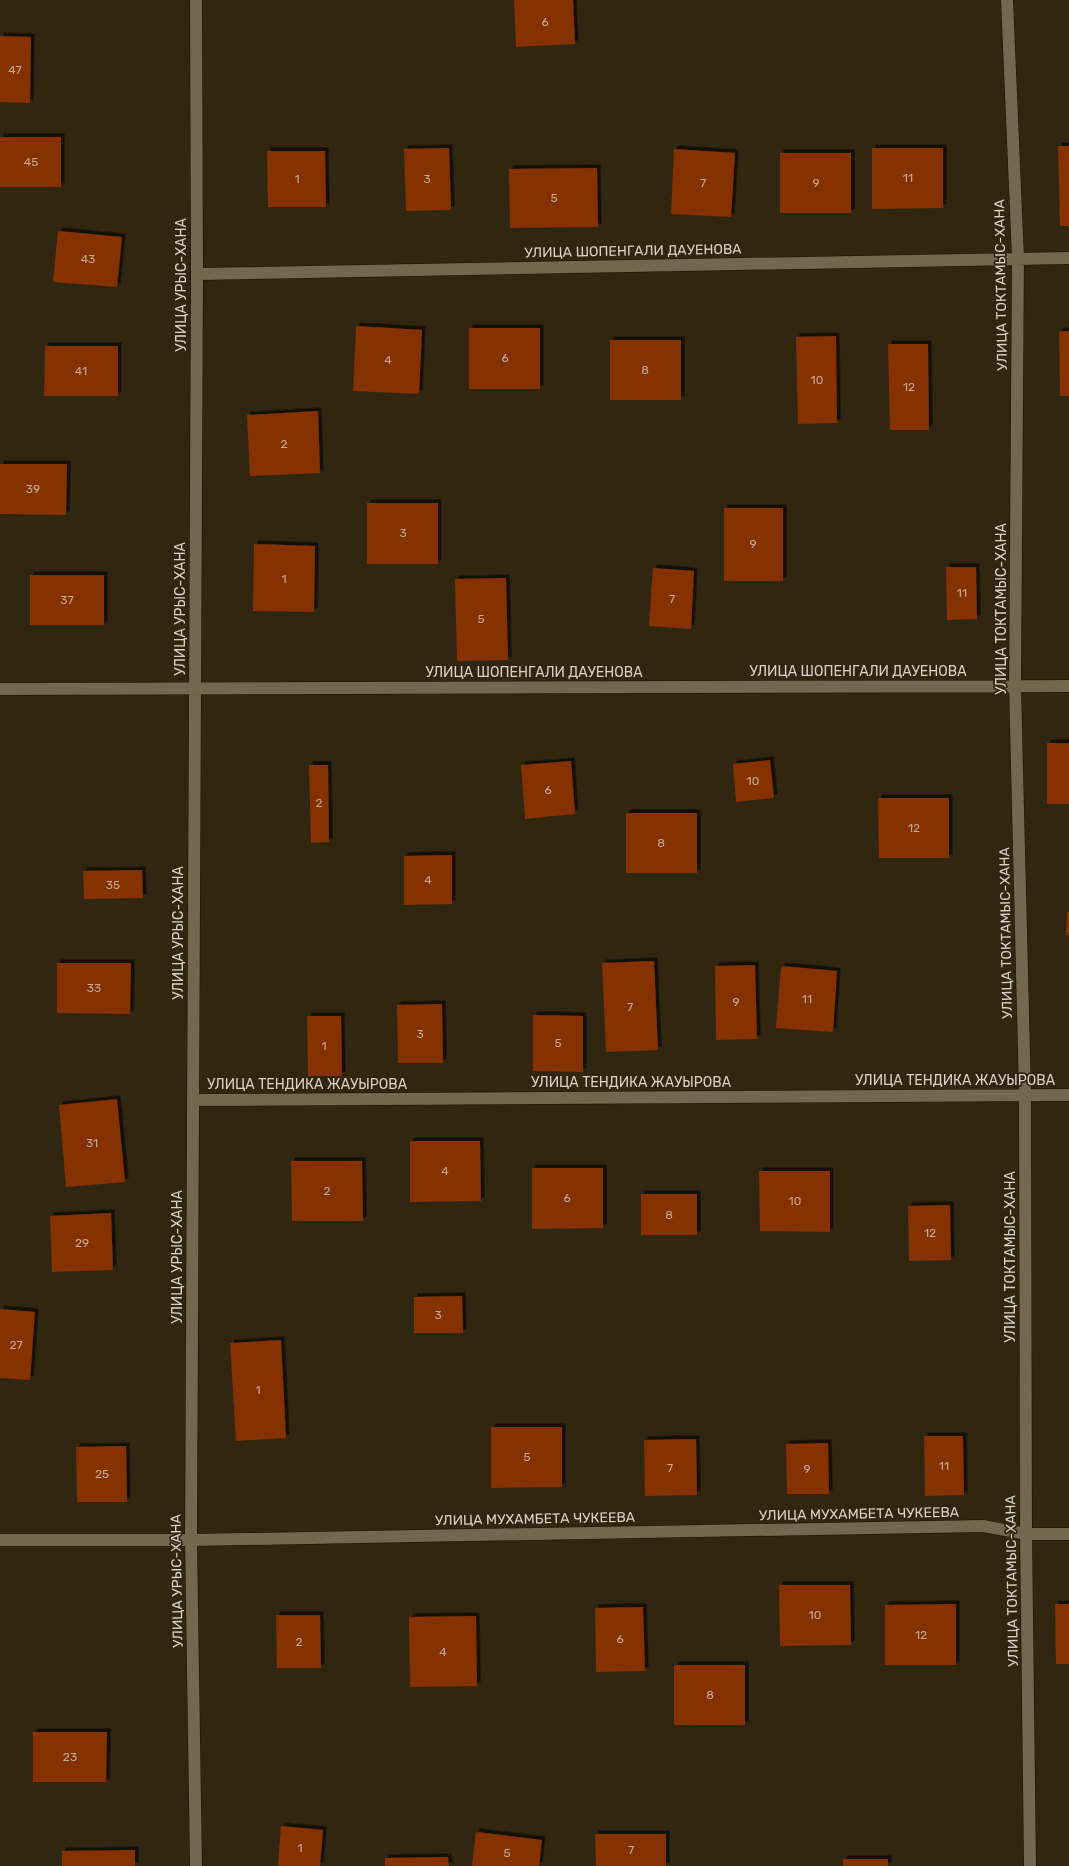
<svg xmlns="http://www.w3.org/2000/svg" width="1069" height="1866" font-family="Rubik,sans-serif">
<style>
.building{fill:#853100;filter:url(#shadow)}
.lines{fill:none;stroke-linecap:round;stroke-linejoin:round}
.minor-casing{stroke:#191000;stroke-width:13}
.minor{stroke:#73674f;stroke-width:12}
.labels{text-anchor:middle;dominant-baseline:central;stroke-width:3.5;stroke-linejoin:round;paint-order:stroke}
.number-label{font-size:12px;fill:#c3aa93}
.street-label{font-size:14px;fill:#d8d2c4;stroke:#312710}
</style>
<defs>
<filter id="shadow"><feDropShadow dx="3.5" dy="-3.5" stdDeviation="0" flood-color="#0009"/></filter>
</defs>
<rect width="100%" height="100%" fill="#312710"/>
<path class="building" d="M514,0h59l2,44 -59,3z
M0,36l31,1 -1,66 -30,-1z
M0,137h61v50h-61z
M1058,146h11v80h-9z
M449,148l2,62 -45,1 -2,-62z
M872,148h71v60l-71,1z
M674,149l61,4 -4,64 -60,-3z
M267,151h58l1,56h-58z
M780,153h71v60h-71z
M597,168l1,59 -88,1 -1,-59z
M58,231l64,6 -5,50 -64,-5z
M356,326l66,4 -3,64 -66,-3z
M469,328h71v61h-71z
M1069,331v65h-9l-1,-64z
M836,336l1,87 -39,1 -2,-87z
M610,340h71v60h-71z
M888,344h40l1,86h-39z
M45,346h73v50h-74z
M318,411l2,62 -70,3 -3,-61z
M0,464h67l-1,51 -66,-1z
M367,503h71v61h-71z
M724,508h59v73h-59z
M254,544l61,2 -1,66 -61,-1z
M946,567h30l1,52 -30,1z
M653,568l41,3 -3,58 -42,-3z
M30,575h74v50h-74z
M506,578l2,82 -51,1 -2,-82z
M1047,743h22v61h-22z
M770,760l4,38 -38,4 -3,-38z
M571,761l4,53 -50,5 -4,-54z
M309,765h19l1,77 -18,1z
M878,798h71v60h-70z
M626,813h71v60h-71z
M452,855v49l-48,1v-49z
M142,870l1,28 -59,1 -1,-28z
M1067,912h2v23h-3z
M654,961l4,89 -52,2 -4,-89z
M57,963h74l-1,51 -73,-1z
M755,965l2,74 -41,1 -1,-74z
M781,966l56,5 -4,61 -57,-4z
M442,1004l1,59h-45l-1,-58z
M533,1015l50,1v56l-50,-1z
M307,1016h34l1,60h-34z
M117,1099l8,83 -59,5 -7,-82z
M410,1141h70l1,60 -71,1z
M291,1161h71l1,60h-71z
M532,1168h71v60l-71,1z
M759,1171h71v61l-70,-1z
M641,1194h56v41h-56z
M950,1205l1,55 -42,1 -1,-55z
M111,1213l2,57 -61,2 -2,-56z
M462,1296l1,37h-49v-36z
M0,1309l35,3 -5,68 -30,-2z
M281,1340l5,98 -50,3 -6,-98z
M491,1427h71v60l-71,1z
M924,1436h39l1,59 -39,1z
M696,1439l1,56 -52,1 -1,-56z
M828,1443l1,51h-42l-1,-50z
M126,1446l1,56h-50l-1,-55z
M779,1585h71l1,60 -71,1z
M956,1604v61h-71v-60z
M1055,1604h14v60h-13z
M643,1607l2,64 -49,1 -1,-64z
M276,1615h44l1,53h-44z
M476,1616l1,70 -67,1 -1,-70z
M674,1665h71v60h-71z
M33,1732h74l-1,50h-73z
M281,1826l42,4 -3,36h-42z
M476,1832l66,8 -3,26h-67z
M595,1834h71v32h-70z
M135,1850v16h-73v-15z
M448,1857l1,9h-64v-8z
M843,1859h45v7h-45z"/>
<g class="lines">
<g class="minor-casing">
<path id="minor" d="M196,0l1,274 -6,1266 5,326
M1007,0l11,258 -3,428 10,408 1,440 4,332
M197,274l872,-16
M0,689l1069,-3
M193,1100l876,-5
M0,1540h191l792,-14 43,8h43"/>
</g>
<use href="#minor" class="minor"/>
</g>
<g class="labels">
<g class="number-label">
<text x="545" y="22">6</text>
<text x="15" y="70">47</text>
<text x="31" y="162">45</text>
<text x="908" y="178">11</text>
<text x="297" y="179">1</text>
<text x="427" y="179">3</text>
<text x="703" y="183">7</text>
<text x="816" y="183">9</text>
<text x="554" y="198">5</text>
<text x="88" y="259">43</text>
<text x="505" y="358">6</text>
<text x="388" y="360">4</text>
<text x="645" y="370">8</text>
<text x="81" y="371">41</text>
<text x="817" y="380">10</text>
<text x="909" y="387">12</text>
<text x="284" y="444">2</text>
<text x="33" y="489">39</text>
<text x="403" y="533">3</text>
<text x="753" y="544">9</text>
<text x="284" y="579">1</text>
<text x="962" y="593">11</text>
<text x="672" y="599">7</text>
<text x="67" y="600">37</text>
<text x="481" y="619">5</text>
<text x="753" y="781">10</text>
<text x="548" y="790">6</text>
<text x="319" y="803">2</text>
<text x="914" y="828">12</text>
<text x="661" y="843">8</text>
<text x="428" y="880">4</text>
<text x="113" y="885">35</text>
<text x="94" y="988">33</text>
<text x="807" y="999">11</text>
<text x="736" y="1002">9</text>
<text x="630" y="1007">7</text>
<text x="420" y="1034">3</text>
<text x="558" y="1043">5</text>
<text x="324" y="1046">1</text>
<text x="92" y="1143">31</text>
<text x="445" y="1171">4</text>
<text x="327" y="1191">2</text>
<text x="567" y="1198">6</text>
<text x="795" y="1201">10</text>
<text x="669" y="1215">8</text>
<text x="930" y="1233">12</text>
<text x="82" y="1243">29</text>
<text x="438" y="1315">3</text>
<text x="16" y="1345">27</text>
<text x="258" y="1390">1</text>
<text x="527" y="1457">5</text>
<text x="944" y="1466">11</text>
<text x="670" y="1468">7</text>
<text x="807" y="1469">9</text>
<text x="102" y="1474">25</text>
<text x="815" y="1615">10</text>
<text x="921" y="1635">12</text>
<text x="620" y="1639">6</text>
<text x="299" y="1642">2</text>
<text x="443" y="1652">4</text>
<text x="710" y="1695">8</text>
<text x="70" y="1757">23</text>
<text x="300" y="1848">1</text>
<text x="631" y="1850">7</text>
<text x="507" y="1853">5</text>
</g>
<g class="street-label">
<text transform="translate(633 251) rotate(-1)">УЛИЦА ШОПЕНГАЛИ ДАУЕНОВА</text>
<text transform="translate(181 285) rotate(-90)">УЛИЦА УРЫС-ХАНА</text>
<text transform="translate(1001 285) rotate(-91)">УЛИЦА ТОКТАМЫС-ХАНА</text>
<text transform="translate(180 609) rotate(-90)">УЛИЦА УРЫС-ХАНА</text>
<text transform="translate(1001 609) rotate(-90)">УЛИЦА ТОКТАМЫС-ХАНА</text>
<text x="858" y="671">УЛИЦА ШОПЕНГАЛИ ДАУЕНОВА</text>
<text x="534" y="672">УЛИЦА ШОПЕНГАЛИ ДАУЕНОВА</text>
<text transform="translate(178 933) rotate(-90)">УЛИЦА УРЫС-ХАНА</text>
<text transform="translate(1006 933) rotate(-91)">УЛИЦА ТОКТАМЫС-ХАНА</text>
<text x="955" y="1080">УЛИЦА ТЕНДИКА ЖАУЫРОВА</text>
<text x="631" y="1082">УЛИЦА ТЕНДИКА ЖАУЫРОВА</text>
<text x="307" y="1084">УЛИЦА ТЕНДИКА ЖАУЫРОВА</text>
<text transform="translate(177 1257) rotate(-90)">УЛИЦА УРЫС-ХАНА</text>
<text transform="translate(1010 1257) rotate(-90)">УЛИЦА ТОКТАМЫС-ХАНА</text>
<text transform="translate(859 1514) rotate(-1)">УЛИЦА МУХАМБЕТА ЧУКЕЕВА</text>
<text transform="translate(535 1519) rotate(-1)">УЛИЦА МУХАМБЕТА ЧУКЕЕВА</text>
<text transform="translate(177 1581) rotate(-91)">УЛИЦА УРЫС-ХАНА</text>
<text transform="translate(1012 1581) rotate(-91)">УЛИЦА ТОКТАМЫС-ХАНА</text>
</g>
</g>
</svg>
